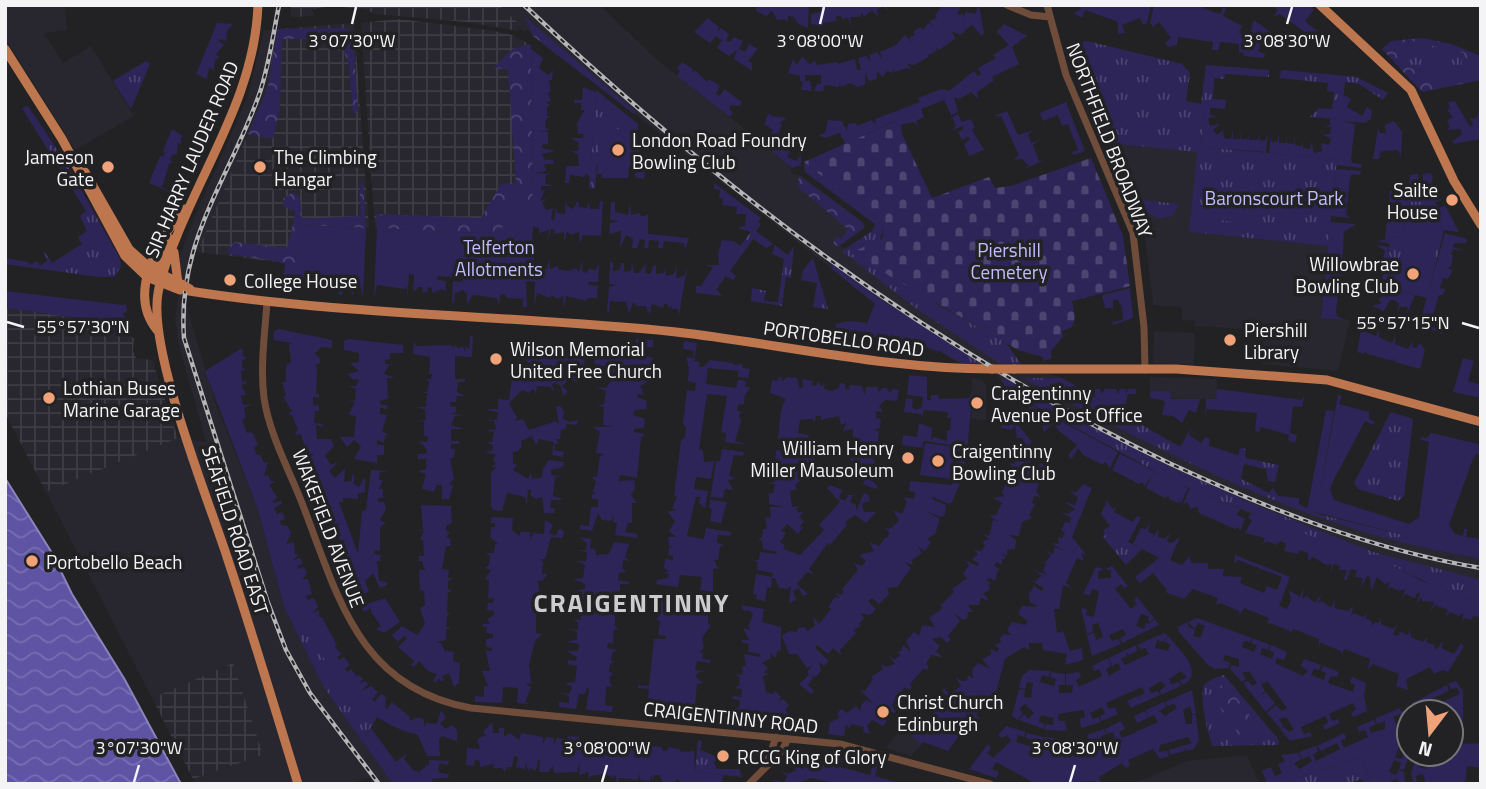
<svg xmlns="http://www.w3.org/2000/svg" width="1486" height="789" font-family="'Titillium Web',sans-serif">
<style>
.built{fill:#28272f}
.industrial{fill:url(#industrial-grid)}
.grass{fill:url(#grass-tufts)}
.forest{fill:url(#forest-crowns);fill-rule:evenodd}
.cemetery{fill:url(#cemetery-stones)}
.garden{fill:#2d2558}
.water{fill:url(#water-waves);stroke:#8c84bd;stroke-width:2}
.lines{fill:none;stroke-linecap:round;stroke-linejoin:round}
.minor{stroke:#704d3b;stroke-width:7}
.major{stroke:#be764f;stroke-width:9}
.rail-casing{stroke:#b6b6b8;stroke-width:4.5}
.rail{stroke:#222224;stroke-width:2;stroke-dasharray:5;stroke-linecap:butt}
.major-bridge{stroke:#be764f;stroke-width:9}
.ticks{fill:none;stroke:#f4f4f6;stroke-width:2.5}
.poi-dot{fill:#f0a279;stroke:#222224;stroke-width:2.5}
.labels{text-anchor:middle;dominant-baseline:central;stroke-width:7;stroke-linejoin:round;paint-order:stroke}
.poi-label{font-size:19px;fill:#f4f4f6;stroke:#222224;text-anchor:start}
.street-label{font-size:19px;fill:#f4f4f6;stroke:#222224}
.park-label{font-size:19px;fill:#c1bcff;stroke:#222224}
.district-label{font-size:26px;font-weight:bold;letter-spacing:2px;fill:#cccccf;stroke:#222224}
.ticks-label{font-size:18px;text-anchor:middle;fill:#f4f4f6;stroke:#222224;stroke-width:7;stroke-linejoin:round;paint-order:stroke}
</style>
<defs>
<pattern id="industrial-grid" width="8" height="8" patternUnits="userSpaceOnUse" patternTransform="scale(1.75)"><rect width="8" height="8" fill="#28272f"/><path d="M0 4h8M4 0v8" fill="none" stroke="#3d3c44"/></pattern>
<pattern id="grass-tufts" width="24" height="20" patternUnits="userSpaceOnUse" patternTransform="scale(1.75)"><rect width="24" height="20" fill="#2d2558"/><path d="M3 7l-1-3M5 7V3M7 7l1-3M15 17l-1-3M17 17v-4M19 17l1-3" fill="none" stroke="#4c4571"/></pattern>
<pattern id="forest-crowns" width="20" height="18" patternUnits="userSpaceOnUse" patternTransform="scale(1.75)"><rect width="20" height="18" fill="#2d2558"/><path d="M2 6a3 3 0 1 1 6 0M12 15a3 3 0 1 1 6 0" fill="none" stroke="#4c4571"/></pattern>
<pattern id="cemetery-stones" width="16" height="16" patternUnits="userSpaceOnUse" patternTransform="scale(1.75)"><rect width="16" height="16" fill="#2d2558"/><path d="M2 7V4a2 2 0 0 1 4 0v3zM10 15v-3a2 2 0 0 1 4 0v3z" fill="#4c4571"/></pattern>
<pattern id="water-waves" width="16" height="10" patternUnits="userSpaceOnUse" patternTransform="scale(1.75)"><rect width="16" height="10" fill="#5f54a4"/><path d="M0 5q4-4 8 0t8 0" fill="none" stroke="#776db1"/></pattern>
</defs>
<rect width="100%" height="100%" fill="#222224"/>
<path class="built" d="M5,5h60l2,25 -23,3 19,30 28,-17 43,70 -59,34 -70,-112z
M499,5h101l56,54 133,105 3,10 10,2 63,48 -1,4 -25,17 11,8 156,90 15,21 41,14 104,61 130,68 185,52v42l-28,-4 -11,-12h-9l-40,-19 -30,-8 -159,-63 -196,-104 -7,-12 -19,-15h-19l-88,-61 -347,-273 -5,1z
M277,29l-9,58 -59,139 -12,26h-3l-8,52 30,101 42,105 26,97 39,79 70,98h-20l-4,-6 -22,6h-151l-3,-5 70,-24 -31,-92 -80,35 -106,-206 132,-54 28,4 -28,-100 -3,-23 7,-45 -4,-12 13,-37 57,-129 16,-66z
M1107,143l90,9 -8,80 139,14 -7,71 29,3 -12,51 -76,-7 2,-34 -69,-4v-5l-13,-1v-13l-29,-2 -9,-77z
M1154,331l41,2 -1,32 -41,-2z
M1150,377l67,2v20l-67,-1z
M972,378l8,1 6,5v36l-15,-1z
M902,726l20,18 -11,12 -25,-8z
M1236,756h11l13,28h-128l56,-23z"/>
<path class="industrial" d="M291,5h208l21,20 -2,6 -51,-9 -92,-8 -11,-5 -32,-3 -20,3 2,7 -23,1z
M399,19l96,12 17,4 19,10 2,158 -30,31 -128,-6 -14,-205z
M354,23l15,205 -71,-3 -3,39 -98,-12 68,-157 12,-66z
M5,308l94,13 5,10 26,3 4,5 -1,12 3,7 16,2 26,78 -132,54 -41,-79z
M233,663l30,92 -70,24 -41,-81z"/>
<path class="grass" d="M1408,39l73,18v23h-23l-56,-14z
M1087,41l95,23 8,9 -4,28 15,3 5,-39 63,5v7l-44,-3 -1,5 -10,-1 -1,21 13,1 -1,9 -21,-2 -3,40 136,12 -9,87 -139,-14 8,-80 -90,-9 -37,-87 6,-12z
M146,61l4,3 -19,45 -18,-28z
M1282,70l74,7 32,16 -5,7 -24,-16 -14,-2 -4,37 -31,-2 9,-9 13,1 2,-17 -7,-1 1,-8 -49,-5z
M596,90l42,34 -3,42 -38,-2 -2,25 -6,-1z
M28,106l40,60 52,93 1,8 -7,10h-15l-94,-13v-6l23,4 2,3 7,-4 3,5 7,-5 -4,-11 9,13 30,-19 -4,-7 9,-6 -7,-15 6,-5 -64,-103z
M804,162l80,63 -4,14 56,65 70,39 15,21 -22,-1 -82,-54 -75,-58 30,-20 3,-7 -70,-52z
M1143,200l36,4 -7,12 -12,3 -13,-6z
M1410,202h17l17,28 -17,68 -38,-10 6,-28 -7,-5 3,-17 11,-2z
M758,222l3,2 -5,7 17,13 -7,4 -13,-9 -23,32 6,5 -3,4 -7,-4 -10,13 6,7 -17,-2z
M775,245l13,10 6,-9 -3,32 -5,-1 -4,29 -31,-5 1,-13 14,3 -2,10 14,1 6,-43 -12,-5z
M813,258l15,51 -15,-2 4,-24 -16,-3 2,-10z
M833,264l49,36 100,64c-5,0 -12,0 -17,0 -21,-4 -114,-79 -134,-96z
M1023,378h39l104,61 70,37 8,-28 2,1 -1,9 34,7 -4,17 -7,-1 -2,-12 -22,-5 -3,15 28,14 4,-5 5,8 21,2v6l17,9 22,-118 -21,119 83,20 26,14c-145,-32 -273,-102 -403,-170z
M1001,379h6l163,88 93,41 110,44 108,28v21l-28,-4 -11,-12h-9l-40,-19 -30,-8 -188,-76 -167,-91z
M1391,412l22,7 -9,77 -6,5 -40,-12 -4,-6z
M1108,532l34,17 -16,16 -23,-28z
M296,602c20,47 42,83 82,114l-16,25 -39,-55 -39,-79z
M1224,675l54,64 1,6 -66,1c-5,-8 -14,-51 -9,-60 3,-6 14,-9 20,-11z
M698,740l4,1 -2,9 17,7 -3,6 3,6h22l3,8 -47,-5z
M1362,757l9,27h-7l-2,-5 -16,5h-65z"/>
<path class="forest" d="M525,17l110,94 -1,3 -101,-78z
M346,28l7,6 5,77 -5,3 -4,-48 -9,-27h-58l-2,69 -7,31 -25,-5 20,-47 9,-58z
M1422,38l29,6 30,12v4l-12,-3 -7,13 19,6v4l-59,12 -40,-43 9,-8zM1408,40l56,13 -6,27 -56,-14z
M525,45h6l2,158 -30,31 -126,-6 -1,-14 105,4 20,-34 15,-1 -8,-114 -15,-1 20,-19z
M799,176l62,45 3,7 -26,19 -5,-4 4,-7 4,3 7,-10 -50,-42z
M359,182l4,2 3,44 -64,-3 -7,39 -66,-10 -1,-5 7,-7 52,6c2,-6 8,-31 8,-37l-12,-5v-7l10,-7 7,6 2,21 59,-3z
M1226,684l34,45 -4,16h-26l1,-5 8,-5 -26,-40 1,-7z"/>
<path class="cemetery" d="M896,121l36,77 57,-21 6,11 16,-2 80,-28 32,78 7,50 -58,15 3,17 -3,9 -10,4 1,6 -12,14v8l-8,2v-4l-25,-7 -168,-97 32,-14 2,-14 -80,-63z"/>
<path class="garden" d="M756,5h53l-1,23 -10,-4 -4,-7 -6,-1 -1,7 -2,-4 -8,1 -5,-9 -6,5 -10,-5z
M821,5h64l4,7 -6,-6 -6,4 1,7 -6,-7 -8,7 -2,-5 -2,5h-10l2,11 -4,-10 -6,1 -1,-3h-5v5l-13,2v3l-12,-2v-10l10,-2z
M943,5l18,2 -4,8 6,-1v4l3,-6 9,2 4,-9 5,28 -2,3 -10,-11 -12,10 -8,-4 3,8 -16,11 -3,-2 1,3 -9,4 1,2 -15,8 -6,-1 3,6 -4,-2 -12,4 -2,-3v4l-6,-2 -4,6 -6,-6v8l-8,2 -4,-8v12l-8,2 -7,-4 -9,4 -1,-4 -1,4 -14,-2 -2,6h-9l3,-7h4v-9h-16v6h5l2,10 -11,-1 2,-8 -3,-1v-5l-12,-3 5,-14 4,6 5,-8 9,8 3,-5 3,5 21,-3v2l17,-5 2,11h4l-3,-12 8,-2 5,6 -2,-7 8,-3 6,8 -3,-8 16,-7 9,-10 7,8 -3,-5 6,-3 -2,-3 7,-5 3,3 5,-7 5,3 -4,-5 8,-3 -2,-3z
M1079,5h72l-4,18 -4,2 -3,-7 -18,7 3,8 -7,1v-12l-33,-12 -3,8 -8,-5 7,-4z
M1154,5h50l-1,3 17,6 3,-7 3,1 -3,8 19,10 -3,7 10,3 5,-16 19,14h-9l-6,17 7,3 -1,4 -21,-2 1,-3 -5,-1v-8l-19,-2 -1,8h-7l1,-8 -35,-5 -1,8 -9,2 -3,-4 6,-5 -12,-16 -6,5 -3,-4z
M1271,5h38l5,5 -9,11 12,10 -6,9 -4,-6 -27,-20 -7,3 5,-7z
M708,18l11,9 -2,6 4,-5 8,6 -3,6 4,2 4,-5 9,4 -4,8 6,3 4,-8 9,5 -10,12 4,2v8l-18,-12 3,-9 -8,6 -12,-8 5,-8 -6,-4 -6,7 -16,-11z
M217,23l16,1 -6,7 -1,10 -9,-2 7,6 -8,9 3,4 -4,2 -1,10 -5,-2 -2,11 -11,-5z
M1004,24l23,12 -15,11 7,17 -27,13 6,13 -5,-9 -16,11 1,7 -7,-7 -12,7 -5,-2 4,15 -7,3 -7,-15 -23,9 3,8 -8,4 3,7 -5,-6 -13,3 1,11 -7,-15 -50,23 -5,-11 -15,5 -7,-3 7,-2 3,-13 14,1 5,10 1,-7 8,-1 1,3 15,-6 4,5 -1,-6 45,-17 -2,-4 24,-9 7,2 25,-20 4,5 3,-2 -3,-6 18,-10 -3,-3 16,-10 -12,-13z
M531,49l12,9 -4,10 9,7 5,-5 -1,10h-3l2,12 -3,1 3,8 -5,1 4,3 -3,2v9h4l-5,3 -1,8 4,3 -10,2h9v12h-5l-1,4 13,3 -13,3 3,6h8l1,4h-10l2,7 -10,2 17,1 -7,1 -1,8 8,3h-12v5l4,-1 -5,11 9,-3 -7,4 4,8 7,-2 -2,11 3,1 2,-14 1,7 8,1 1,-15 1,7 6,3 5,-9 1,7 8,1 2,-7 1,8h9l1,-8 3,1 -2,34 -18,-1 -3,9 -1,-12 -8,3 -4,-4 -3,12v-11l-9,2v-4l-4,-1 -3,13 1,-12 -10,3v-5l-6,-1 -2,29 3,1 -1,9 10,-1 4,5 2,-12 1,11 8,-3v3l10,2 8,-3 3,4 4,-12 -1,11 4,2 3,-4 7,1 3,-7 -1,19h-10l1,3 9,1 -1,12h-10l-1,3 -20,-5 -2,13 -1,-13 -5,3 -7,-4 -1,3 -13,-5 -3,15 1,-26 -9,-1 1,26h-4v-8l-16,-1 -2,-4 -5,1 -1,11 -2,-8 -24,-3 -6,9v-10l-4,-4 -8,3 -1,10h-2l1,-22 9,1v-4l-24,-2 -1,4 9,1 -1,19v-9l-4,-2 -9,4v-5l-4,-1 -1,5 -5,1 1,-6h-4l-6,5v8l1,-25 -5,-1 -2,26v-14l-2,3 -28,-4 -3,12 3,-69 125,6 2,-31 29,-1z
M682,62l11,7 -1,4 3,-3 12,12 2,-3 11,7 -4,8 4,2 4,-7 18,13 -2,4 -9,-1 -2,4 4,3 -3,5 -53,-41 3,-5 -3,-3z
M583,87l13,5 -6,86 -3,-5 -3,4 -14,-2 -1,8h-4l1,-17h13l-1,-12 -8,-3h8l1,-8 -8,-5h12l1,-4h-6l-1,-11 8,-13h-4v-7h-7v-3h8z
M1343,95l8,4 -4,8 15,9 5,-9 5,4 -1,8 -6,4 -24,-2 14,3 -4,35 1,4 10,1 -1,4 -25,-3v-6l-67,-6 2,-19v8h6l2,-8v9h7l1,-8v8l7,1 1,-9v10l7,1 1,-7v9l7,1 1,-8 3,12 8,-2 -1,-8 8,2 2,-6 -8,-4 7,-1 1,-7 -7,-1 6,-1v-6l-6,-1 17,1z
M1455,101l15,26 3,-2 -3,-7 6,1 4,-10 1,30 -27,5 -1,-3 9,-7 -2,-5 -14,1 4,-2 -3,-8 6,-3 -6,-7 3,-2 -2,-6z
M1066,102l19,49 -12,4 -1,-3 6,-2 -10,-26 -6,2 -4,-11 -15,6 -3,-8z
M1204,106l15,2h-9v7l7,1 -9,2 2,8 10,-2 -7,6 4,5 6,-5 1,8 7,1 2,-9v9h7l1,-9v9h7l1,-6v7h8l3,-6 -1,6 6,1 3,-7 -2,18 -65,-5z
M1007,111l11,24 16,-5 -6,4 3,9 7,-2 -5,4 6,16 5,-1 -24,11 9,-5 -7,-7 -8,1 5,-5 -18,-39h-7z
M769,113l2,3 16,2 -8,5 3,1 -3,8 5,19h6l-3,6 9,4 5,-6v10l-9,3 -25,-21 6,-9 -3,-3 3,-5 -9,-6z
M958,114l4,8 9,-3 4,9 -3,2 12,20 -15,6 -5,-12 6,-5 -2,-2 -6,3 -4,-8 6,-3 -1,-3 -12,5 5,-5 -4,-9z
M1394,121l8,11 -1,25 -3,-7 -17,1 -2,8h-6l5,-31 2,5h6l-1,-8z
M601,128l37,2v20l9,6 -3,23 -9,-2v-11h-6l-1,12h-26v-4h-5z
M172,129l12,8h-3v7l-3,-1 -1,11 -5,1 -2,5 3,2 -4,2 -6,21 -3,1 10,6 -21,-9 11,-27 3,1 2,-5 -2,-1z
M1336,169l25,2 -1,4 -8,-1 -2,4 -4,36 4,4 -19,-2z
M1431,173l2,6 -3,6 5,4 -6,3 4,6 5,-3 3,4 -6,4 4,5 6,-3 14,27 -15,-2 -17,-28h-17l-8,34 -11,2 -1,6 -14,-3 9,-1 5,-49 4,-1v-4h11l3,3 2,-14 8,-1 1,11 4,1v-12z
M1286,174l33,28 -16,19 -33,-27z
M714,183l47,35 -10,14 -14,-4 8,-2 1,-12h-10l1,-7 -15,-2 1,-6 -4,-1 1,-8 -6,-1z
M1219,190l44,5 -2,32 -46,-8 -3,-11z
M611,202h4v10l13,3 2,-12 1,12 9,-2v3h5l3,-2v20l41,4 -4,12 -1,-7 -20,-2 -1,7h-5l1,-7 -10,-1 -1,8h-4l1,-8 -5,-1 -3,9h-5l1,-9 -7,-4 -6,12 1,-16 -12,3 1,-11 9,-2 -9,-1z
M1410,220l32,8 -8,31 -32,-8z
M1330,222l26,2 -12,8 -2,35 -16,-1z
M298,225l68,3 -3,69 -3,-12 -6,-1 -1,12 -4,-9h-6l-1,8h-3l-1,-12 -6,2 -1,9 -2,-13 -8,4 -1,8 -2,-6 -9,-1 -2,5 -1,-5 -10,-5 -2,9 1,-10 -12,-1 2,-15 -11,-3 21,2z
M1445,233l22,6 -1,4h-12l-1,4 11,4 -11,-2 -2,5 2,2 -2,10 -4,2 6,2 -5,9 -5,-1 -3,10 5,1 -2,6h-4l-9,31 11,4 4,-4 -3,8 -23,-9z
M722,240l11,1 8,5 -36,48 -9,-1v-7h5l12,-19 -8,-2h14l-1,-11z
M1376,245l13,2 -1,8 8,5 -7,28 26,7 -9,22 2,-10h-8l-3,6 2,-9 -4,-4h-5l-6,11 -12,-5 10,-3 -3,-3 3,-4 -3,-5 3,-2 1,-28 3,-3h-3l2,-7z
M1401,254l32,9 -8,31 -32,-8z
M610,262h3v9l7,-1 1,-7h3v9l7,-1 1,-8 2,10h5l7,-9 -1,9 5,1 4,-9h2v9l8,-1 1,-7 1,10 8,-2 3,-8 -1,12 8,-2 3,-9 -8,49 -1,-7h-6l-1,-5 -1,5 -3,-5h-3l-1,4 -11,-4 -2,11 -4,-9h-9l-4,-4 -4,12 -3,-12 -16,-1 -1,12h-2l2,-26 7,-2 -7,-1z
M1326,267l19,4 -5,6 -4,35 1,4 9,4 -25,-2z
M1130,288l3,30 -20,7 -1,-3 11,-2 -1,-13 -5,-8 -4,2v7h-8l-3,-13z
M5,291l118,14 3,-2 1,9 -4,1 7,19 -32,-3 1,-8 -94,-13z
M875,303l63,44v7l-1,-3 -26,-8 -2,-4 -9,3v-4l-9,-3 -2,7 -2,-4 -22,-1v-4l-5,-2 -1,4 -18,-5 -3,3 -3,-9 15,-3 17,2z
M278,329l54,11v8l-11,-1 -6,6 5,6v4l-5,2 2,2 -1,27h3v3h-6v8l6,1v5h-4l-1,12 9,1v3l-7,-2 1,14h14l3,7 -9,10 6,9 7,-3 -9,9 6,7 10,-10 -1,14 7,-1 2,-7h1v10l5,3 6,-10v15l-7,2v5l-15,-1v4h-4l19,52 4,-43 4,-1 5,-40 20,1 -11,1 -1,8h4l-4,9h4v7h3l-8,3v3h6l2,7 -6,11 6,3 -6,4v24l-5,-1 -1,4 7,1 -1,6h-3l2,20 8,1v3l-7,3 -7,-15 -8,8 4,11 -16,5 -1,-4 10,-5 -7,-8 -2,-12 -10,-7 4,-2 -6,-16 6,-3h-7l-5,-14 6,-3 -11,2 4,-7 -3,-12 -3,1 -11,-29 -3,1 -3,-5 -5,2 8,-4 -3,-15 3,-4 -14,5 -1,-4 7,-3 -5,-17 -5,1 -1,-3 3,-2 -6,-15 -4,-1 4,-3 -9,-14 3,-1 -4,-14h4v-17l5,-3 -2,-17 3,-2 -19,-3 1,-8z
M1379,329v8l13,6 3,-7v8l13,5 5,-8 -1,6 4,1 4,-5 5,7 -5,19 -25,-7v-4l-2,3 -26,-7 -1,-3 -2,3 -7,-2 4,-22 15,6z
M470,336h3l-1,21 -17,-1v23h10v3h-7l-1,10 8,4h-8l-1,6h-6v4l6,1v5l-5,2 13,1 -9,1 -4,9 13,4h-13v12h8v3h-8v5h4l-1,8 -4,2 4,20 -5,5 4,2 -4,13h-7v-14h-5l-3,7 -12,-3 4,-15 -8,-3 8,-2v-10h-8v-5h8l1,-4 -8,-9 8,1 1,-5 -4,-1v-15h-8l10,-1 -1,-10 -8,-3h9l1,-14h-5l6,-2 1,-10 -3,-2h5l1,-5h-3l1,-17 -17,-3 1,-14 2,6 34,-1 4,3 1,-3 4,4 3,-3 4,6 -1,-6 4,3z
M349,339l54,6v8h-13v6l-5,1v4l11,1h-7l-5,9 11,4h-8l1,21 -8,2 1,4h6v4l-7,-1v6l7,1 -5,17 7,2 -4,2 -1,7 -7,-3v5h7v10h-7v8l-23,-4 7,-13 -7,-6 -7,7 -7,-10h14l2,-21 -7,-1 6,-14 -8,-1h8l1,-11 -7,-3h7l3,-6 -7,-1 -4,-5 11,-3 -9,-8 9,-1v-9l-15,-3v-9z
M636,339l17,1v7h-10v8l10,3 -6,17 2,6 -9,5 4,9 -6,-1 -1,3 10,4 -1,8 -11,1 -2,5 12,4 -1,9 -10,1v3l11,2 -4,4 -4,40 -17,-3 -1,6 15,-1 1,8 -4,7 6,8h-5v20h-4l-3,9 12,2v4l-22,-3 2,-12 -4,-1 1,-8 -3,7 -9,-1 -4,-7 -6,18 -12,-2v-4l9,1 2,-19h7v-8h-6v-5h4l-3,-3 3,-9 -4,-5h5l3,-21 4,-2 -8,-1 4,-21 -7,-5h21l-11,-2 1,-18 -7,-1 7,-2 2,-13 -10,-4 10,1 5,-7 -5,-4 1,-10 -13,-3 2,-20h4v13l4,-3 31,2z
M684,341l13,2 -3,18 6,1 -1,5h4l7,-7 23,3 1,2 8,-1v4l8,1 -2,9 -10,-1v-6l-30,-3 -2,16 30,4 2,-8 8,1 -1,6h6l-6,8 -1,9 -6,1 -1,6 6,1 -4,2 2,7 -6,20 12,4 -22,-3 1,-9 -5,-1 6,-36 -20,-2 -8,55 4,1 1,12 10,-1 -3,18 -15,-2 -2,12 14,2 -3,17 -6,-5 1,-6h-4l-9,39 17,3 2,-11 25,4 -1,4 -12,-1 -1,8 6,1 -3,3 -2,13h-4l3,7 4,1 -8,1v23l-13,-2 2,-13 -22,-2 -2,12 -22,-3 1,-4 11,-2 1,-4 -6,-1 6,-2 -5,-3 1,-9 8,1v-4l-5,-1 1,-7 5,-1 -5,-1 -1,-9h8l-7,-6 6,-10 -8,-10h9l-4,-3 5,-11 -3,-1 7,-56 4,-3 1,-10 -3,-3 4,-34 8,1 1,-8 -9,-2c3,-4 2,-17 -1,-24l7,1 1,-7 -11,-2z
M247,345l-5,3 1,8 4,3 -5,1v8l4,2 -5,1 1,11 4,-1v3l-5,1 5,10 -5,1 2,9 9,-1 -8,4 2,10 -4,2 5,13 5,-1 6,12 -4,4 3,7h3l4,8 4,-1 -4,14 4,-1 3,6 5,1 -7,3 8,12 -5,6 9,-2 1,3 -8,4 3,6 5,-2 3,7 -5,2 1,4 7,1 3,8 -5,10 8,-2 1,12 4,1 -7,5 8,-2 3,6 -6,2 1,3 6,-2 3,7 -5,5h6l4,15 -6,2 2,4 6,-2 4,9 -6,6 7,-3v7h3l15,28 -2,2 7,7 -5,3 2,3 5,-3 6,8 -5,4 2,3 6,-4 -1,3 5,5 2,-1 4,4 -3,4 6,-2 2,3 -6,7 9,-5 7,6 -6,8 2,2 7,-8 5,3 -1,11 2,1 5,-7 18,15 -1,4 10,-4 5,3v7l2,-4 11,1 4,-14 5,8 -6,5 5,6 7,-4 5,5v11l-15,-5 -3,4 1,16h-13l-9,-21c-64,-16 -98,-76 -122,-132l-12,4 -26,-97 -53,-139z
M525,349l36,5 19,-2 5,4 -2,23 -7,4 -5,-5 -9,8 6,6 -5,4 -2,-10 -5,-3 -4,1 2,8 -4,-5 -13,-1 -1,7 -3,-4 -4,4 -7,-3 -13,13 8,15 -3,3 9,-2 6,11 27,-9 3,4 -3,-18 4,-1 4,5 -1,8 7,3 8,-2 -1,5 -11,-1v4l-5,2 -1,9h-5l4,4 -4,1 -1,6 10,2 -1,5 -11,-2 2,-13 -15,-3 -3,6 -4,-9 -11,5 1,6 -4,4 -5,1v12h4l-4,6 15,9 3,-7 1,7 10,-2 1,-8 6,-9 15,2 -1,5 -12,3v5l13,1 -9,1 -2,19 8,2v2h-10l-1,8 5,1 -1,4h-10l-2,-16 -6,2 -5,-3v-6h-3l-1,16 -2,-9 -18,-4 -5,18 -9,-1 -2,-4v-34l6,-5h-6l5,-3 -3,-4 3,-6 -12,-1 9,-3v-5l-8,-3h7l2,-10 -9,-1 11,-2 -2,-8 -8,-1h11l1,-7 -12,-4h12v-10l11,1 3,-23 7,4 3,-5h12l-4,-12 -9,-8z
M1463,358l11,3 -6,20 13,4v13l-28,-6z
M909,375l18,2v23h4v-5h7l1,4 30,-1 3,-3 -5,58 -10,-2v-5l-33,-5 -2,7 -20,-3 1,-10 14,2 2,-14 13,5 -1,12 3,-3 13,4v-10l3,-1 1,-12h-4l1,-6 -24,-2 -2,8 -1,-4 -17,-2 2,-13h7l-1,8 4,3 6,-3 1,-10 -16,-2z
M779,376l4,5 4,-4 10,1 2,9 4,1 -1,-9 11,2 -1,4 4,1 2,-5 4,6 3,-5 -1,7 7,2 8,-3 1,-5 5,1v5l4,1 1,-5 12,1 3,9 1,-8h11l2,5 3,-4h5l3,5 2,-4 7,1 -2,11 -12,-1 -6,6 4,6 -7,-1v7l5,1 -1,9 -6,2 5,1 -2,16 -6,1v10l4,3 -3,10 6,1 -7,8 7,6 -3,3 -12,-5 5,-14 -10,-2 -8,-9 1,-9 6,-1 -4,-2v-18l-10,2 3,-8 -5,2 -2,-9 -18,4v-4h-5l-1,6 -3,-3 -12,1 -2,13 10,2 4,8 -2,6 7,2 -2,10 -6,-1 -1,14 -13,11 2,4 -7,2 2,16 8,-1 -4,3 3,4 5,-2 -5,6 5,4 -5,7 5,-2 -6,8 -11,-10 -6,6 5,3 -6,9 5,3 -2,4 17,6 24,-25 -5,-5 21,-23 -13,-14 3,-3 12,5 -3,8 6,3 3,-6h5l-3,7 6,3v6l8,-18 4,2 2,6 -8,2 2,9h12l-10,11 -11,-8 -10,7 2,3 -17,20 -2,-2 -19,26 5,5 -7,-2 -10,12 11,10 -5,2 -4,-8 -6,3 3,9 -7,3 2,-18 -3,4 -9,-1 -4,-10h-3l-1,10 -4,-1 -2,14 -9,-2 1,-4 -4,-1 3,-20 16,3 1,-4 -16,-3 1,-7 -4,-3h5l1,-8 16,2 1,-2 -14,-3 -1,-9h-4l4,-3 1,-8h4l-2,-12 6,1 -1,-11h14l-15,-3v-9l-4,-1 8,-1 2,-9 -8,-1 7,-1 1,-4 -6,-9 6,-2 1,-17 6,1v-11l-4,-1c2,-14 1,-30 8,-40l-16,-6 2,-13 6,1z
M1095,389h5l2,5 3,-5h11l2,5 2,-5h6v5l2,-5h8v5h-8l-2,10 -6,1 6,3v8l-31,-19z
M1217,389l85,11 3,-6 -3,13 -9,-1 -3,27 7,2 -2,8 -7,-3 1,-5 -28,-8 -2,5 -4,-1 2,-18 -50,-4 -2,8 1,-18h10z
M1150,391h20l1,8h29l-4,14 -7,-3 -7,13 -9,-7 -11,-1 3,-14 -15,-3z
M1338,395l4,1 -3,8 30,8v7l6,3 -2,3 -8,-4 -32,60 -3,8 4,11 75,24 10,-7 10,-75 -8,-2v-3l6,1 4,-5 47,11 3,11 -5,-1 -3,5 -24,66 6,9 8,2 1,-7h3l-1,8 15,2v20l-55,-11 -26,-14 -93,-24 19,-100 8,1 -17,98z
M1028,403l90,49 -8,16 -5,-6 -2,3 -20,-10 -5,-7 -6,11 -4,-4 9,-10 -19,-15 -4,-7 -10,9 -2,-6 5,-5 -10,-11 -5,2 -5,-6z
M1005,413h4l22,28 -1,9 7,7 -7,6 5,6 7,-6 4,5 -4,2v7l-4,-1 -1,4 2,4 -3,8 5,5 -7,-1 -2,7 3,1 -6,11 3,3 -10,4 -3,14 -10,-1 7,5 -1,9 -8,1v6l-6,-3 5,5 -4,2v5l-5,-3 -3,4 7,4h-3l-3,11 -5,-3 -4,2 6,5 -4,-1 2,5 -7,5 5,4 -1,3 -6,-4 -2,8h-11l5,7h-5l-1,7 -4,1 -9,-7 6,8 -12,15 3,3 -4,4 -6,-6 -9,2 8,7 -4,5 6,6 -11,-2 -5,9 3,3 -3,3 -2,-2 -14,16 2,3 -2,3 -5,-3 -13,18 4,7 -3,1 -8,-7h-7l-2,5 11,10 -4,5 -11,-6 -5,6 3,8 -7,-2 1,-5 -13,-3 -2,5 -3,-5 -2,12 -16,-2 2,-12 9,-4 -1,-6 4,-3 5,4 9,-7 5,5v-6l5,-5 8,4 -14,-14 5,1 8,-12 -2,-2 12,-8 -2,-6 4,4 10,-3 -7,-9 6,5 7,-5 -4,-3 4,-1 2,-6 8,7 -5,-11 8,-9 5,4 3,-11 13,2 -6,-9 14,-10 -3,-2 14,-14 -2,-3 15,-11 -4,-4 6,-9 -4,-5 12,6 2,-2 -7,-5 6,-5 -4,-4 8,1 3,-6 -3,-3 7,-3 -7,-6 7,3 4,-16 7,2 -11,-6 7,-1 6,-12 -9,-5 12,-2 -3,-3 6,-18h4l-1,-12 4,1v-6h4l-4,-12h7l1,-8h-6l-2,-12 -3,4 -11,-2z
M1191,428l-2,7 12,8 4,-6 5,2 -1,7 29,9 2,-7 4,1 -8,27 -56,-29z
M925,443l30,4 -4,32 -31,-4z
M722,449l22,3 -1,4 -9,-1 -5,20 6,4 -7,1 5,10 -8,-1 -2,9 -12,-1v3l16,2 -6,21 -11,-2 2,-12 -3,-1 7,-47h4z
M957,454l11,2 -5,1v4l3,1 -4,5 2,7 -12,28 -3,2 -16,-7 -1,2 14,6 -1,10 -4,2 -15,-6 14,8 -5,15 -8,5 4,3 -6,9 -8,-5 5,7 -10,7 1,5 -9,-3 7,6 -14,19 -10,1 2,6 -10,10 -7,-6 -4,3 8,8 -6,6 -10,-2 4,5 -5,6 2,2 -8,4 3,3 -16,17 1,5 -8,-7 -5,6 -11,-9 -2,3 14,13 -5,5 -5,-4 2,9 -5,6 -5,-1 2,2 -5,7 6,6 -3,3 -12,-10 10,-9 -2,-3 5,-6 -5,2 -10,-14h-8l-7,-18 7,-5 8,1 1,-4 7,-1 2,4 8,-5 -2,-10 6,8 12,-15 -3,-2 7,-10 5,1 -5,-5 7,2 2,-4 -2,-2 16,-19 -4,-7 8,3 4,-5 -7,-6 15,-4 -5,-9 10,4 7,-9 2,1 1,-6 -5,-4 6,1 9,-8 -6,-11 9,4 5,-12 -3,-5 10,2 1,-7 -6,-1 1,-10 42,4z
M1120,454l68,34 -7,16 -1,-3 -2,2 -9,-4v-4l-4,3 -19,-10 6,-12 -8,11 -1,-5 -4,2 -27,-14z
M1083,484l9,4 -20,49 15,19 -6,-3 3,8 -7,-3 -11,25 6,5 -9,-3 -4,24h-5l3,24 6,-2 7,20 12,-3 1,12 -18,5 2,-11 -24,-4 -1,-7h-13v7l-5,-3 -19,12 -12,44 -5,-4 -12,16 4,4 -19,14 -13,18 -25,-9 -9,10 6,-8 -14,-14 8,4 9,-10 6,5 2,-2 -11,-12 6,5 10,-10 -6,-6 2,-2 10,8 2,-3 -3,-3 7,-7 -6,-6 2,-3 6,6 11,-8 -6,-10 6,5h6l1,-6 5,4 -1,-10 6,-6 12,6 -8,-10 9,-4v-6l6,3 2,-3 -4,-4 7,-3 -3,-3 5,-5 7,1 -4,-5 5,-8 13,3 3,-4 -10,-7 4,-8 16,1 -8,-5 -1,-8 5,-8 8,5 2,-3 -16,-9 7,3 6,-6 5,3 -12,-9 13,5 -4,-5 3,-6 -7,-3 6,2 6,-8 -7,-5 9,4 2,-7 11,5 -15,-9 8,1 -1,-7 4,1 3,-5 -7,-6 4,2 3,-7 5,1 1,-5 -10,-6 7,2 7,-5 -10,-7 10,3 3,-7 -9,-8 7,3z
M1190,488l50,21 -3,6 8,4 -5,12 -2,-4 -3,2 -36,-16 -1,-6 -8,2 -3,-8 -5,5z
M1107,501l6,8 3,-3 -2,6 19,10 4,-6 4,2 -13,24 -20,-10 -3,3 -2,-5 7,-4 -9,-12z
M421,505l30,1 1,17 -6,3v5l4,1 -4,6h4l1,8h-5l-4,23 7,1 -1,8h5l-5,3v9h4l-4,3 -1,20h3l-3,3 -1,10 5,3h-5v11l-10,2 5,1 4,8 9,1 -1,9 7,2 -1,20 -5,4 -5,-14 -7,3 2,4 -3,2 -2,-4 -3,4 -3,-1 4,-7 -9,-3 -9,-10 -5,6 -3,-2 3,-4 -16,-14 9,-9 -3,-2 -6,6 -6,-7 10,-9 15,9 8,-11 -5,-16 5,-3 -1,-14 -4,-1 -1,-20h6l-3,-9h-3v-5h5l-1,-16h-3l4,-9 -9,-1h8z
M1251,513c47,18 94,36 141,53 16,5 33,21 50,19l11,12 28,4 -4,29 2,-13 -6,-1 -1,4 -8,-2 -2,7 1,-12 -4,3 -9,-4 -5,6 3,-8 -13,-5 -5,7 4,-10 -12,-1 -1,-4 -5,9 4,-13h-3l-2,5 -10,-4 -3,6 3,-11 -6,2 -8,-4 -4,3 3,-8 -5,2 -8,-7 -6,14 -1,-14 -3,-1 -6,12 2,-10 -8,-1 2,-6 -6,-2 -5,12 -2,-2 3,-9h-8l1,-4 -6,-2 -4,10 2,-10 -6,1 -13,-8 -5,4v-8l-8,-3 -2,4 -14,-3 2,-7 -5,-3 -5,4 -9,-4 -4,3 2,-6 -20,-5 7,-13 -4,-2z
M491,517l22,1 -1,12 7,6 2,-4h9v9l3,-8 11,1 1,-14 8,5 -4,8 6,3 4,-7 5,2 -1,7 -12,-1 -6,22h-5l3,3 -1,12h6l-6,7h-4l1,10 4,1 -4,3v16l5,1 -8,2v19l6,1 -7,7 -6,24 2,17 4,1 -9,1 5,3 -6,15 5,2 -13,-1 1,-15 -15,-1 -1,16 -27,-1v-6l9,1v-11h4l-6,-15h8l-4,-20h6v-3l-6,-1v-8l7,-1v-4l-7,-1 1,-6h-4v-3h7l-3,-5 7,-4v-4l-7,-1 1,-7h5l1,-4 -6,-1 1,-18 -4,-1 6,-9 -6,-2 4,-3 1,-9 -4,-3h8l1,-9h3l-8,-7 1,-10h4v-4h-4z
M1150,523l-2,9 6,2 -1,4 6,-10 -1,9 7,2 5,-6 -3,8 4,2 9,-6 -10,23 12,5 8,-9 1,7h17v6h16l-1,7 19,1 -2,6 24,10 3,-7 10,4 5,-13 -44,-17 -4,4 1,-9 55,22 -11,29 8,3 4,-8 -2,-11 11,7 4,-10 -2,12 5,-3 8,7 7,-10 -4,10 4,-2 9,7 4,-9 -1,9 14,3 5,-5 -2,11 2,-4 10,4 5,-5 -3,6 7,3v5l3,-4 4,1 2,-6v7l12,5 5,-5 -5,10 5,2 2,-4 8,3 2,-6 1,8 12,5 5,-6 -2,6 8,3 2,5 7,-9 -2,7 13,6 7,-11 3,3 -16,26 -6,-2 -8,4 -4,-7 -24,12 2,11 -12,-4 3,-12 -26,-10 -5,5 2,-10 -26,-10 -3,6v-4l-20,-8 -2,3v-7l-25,-10 -5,5 1,-3 -20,-8 -3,2 2,-7 -25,-10 -4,7 -1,-4 -19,-8 -4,2 2,-7 -25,-9 -9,10 -19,-7 2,-2 -14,-17 -13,10 -5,-6 24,-19 -26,-14 8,-16 5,1z
M579,537l12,2 -1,9 5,1 1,6 13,-1 5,-12 15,2 -4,13 5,4 -7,-1 -1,8 5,4 -8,1 -1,7 12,2 -1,2h-9v8l3,1 -6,1v9l6,1 -1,3 -7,1v18l4,4 -5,-1 -1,15 -5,-1 -1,5 10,2 -5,3 -1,8 4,1 -5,2 -1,8 4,1 -4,5 3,9 -6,-1 -1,19 8,1 -1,6 -26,-2 3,-21 -2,-1 -2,6h-6l-3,15 -17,-2v-5l10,1v-7l-8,-3 8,1 3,-7 -7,-4 10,-1 2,-16 -9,-2v-4l8,1 1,-4 -11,-6h12l1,-7 -13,-2 11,-3v-7l-8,-3 9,1v-8l-6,-3 9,1 -2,-18 8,-2 -6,-1 1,-7 -8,-1 11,-2v-5l-12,-5 10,-1 2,-13 -9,-4h10l1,-9 -10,-2h9l1,-7z
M1112,566l16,20 -3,2 -4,-4 -6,5 16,20 6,-5 -3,-4 3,-3 17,21 -5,5 -1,-7 -7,-2 -5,12 8,3 2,-6 3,1 6,-5 4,6 -37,18 -2,-5 6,-3 -3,-6 -14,6 3,6 6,-2 3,5 -29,12 -5,-21 7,-2 2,7 7,-3 -5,-14 -6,2 1,7 -6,2 -6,-26 6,1 -1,6 8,2 5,-26 -7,-2 -2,6 -7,-1 13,-27 8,2 -6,3v7l13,-1v-7l-6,-2z
M660,592l17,2 -1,12 17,2 2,-11 25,4 -1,4 -9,-2 -1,9 -16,-2 -1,3 16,2v9l3,1 -9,13 2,10 -5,4 4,1 -1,6 9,1 -1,3 -13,-2 -2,9 9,1 -7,2 -1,4 7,6 -6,1 -2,21 -4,4 3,5 8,2 -1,5 -22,-2 2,-16 -20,1v-3l-13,-3 1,-9 -11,-1v-3l11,1 5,-47h12v-3l-8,-1 2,-14 -4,-1 5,-8 -3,-3 1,-9h4z
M385,598l15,24 -16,11 -8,-4 5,-3 -10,-14v-4l-7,4 -3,-6z
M742,605l22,4 -2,13 19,5v23l-4,1 -1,7 -6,-5 1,5 -9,5 6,5 -5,5 8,1 -8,2 3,16 6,2 3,-3 6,6 -3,5 5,-3 6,6 -4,5 5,5 -3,3 -5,-5 -8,2 2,8h-4l1,-9 -22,1 -2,11 -25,-3 1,-5 9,2v-12h5l1,-8 -7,-1v-3l8,1 1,-8 -8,-1 5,-2 1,-8 -4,-4 7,1 -1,-9h4l-2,-12 16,3v-3l-12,-2 1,-8 -7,-2v-2h7l-6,-12 8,2 -3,-3 5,-12 -3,-4 -8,-1z
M1197,618l55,20 -2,4 -6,-1 -2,6 12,5 3,-7 -6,-2 2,-5 17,7 -2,5 -6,-2 -2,6 12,5 2,-6 -5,-3 2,-5 16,7 -3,8 -7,-2 -2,5 28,13 5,-5 -7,-5 3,-7 17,6 -2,5 -5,-1 -3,6 13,5 2,-7 -5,-2 2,-5 16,6 -2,5 -6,-1 -3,7 25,9 2,-7 -5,-3 2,-5 14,6 -2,12 3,16 -14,6 -2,-4 5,-4 -3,-6 -24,11 3,7 6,-2 2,4 -15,7 -2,-4 5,-4 -3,-6 -24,11 3,7 6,-2 2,4 -22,5 -10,-12 4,-2 6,5 4,-3 -8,-12 -7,2 4,7 -3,2 -13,-15 9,-8 6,6 5,-3 -19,-26 -7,2 4,7 -7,6 8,-5 9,11 -9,9 -23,-29 5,-2 5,5 4,-3 -8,-12 -7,2 4,6 -4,3 -12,-13 1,-4 8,2v-8l-14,-4 -2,5 7,3 -1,5 -14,1 -7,-4 -29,-33 -1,-5 9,-5 2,5 6,3 -2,6 7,2 5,-12 -7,-3 -3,6 -7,-7z
M1164,633l4,2 -5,7 -6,-2 -2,8 13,3 2,-7 -6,-2 4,-6c10,12 39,38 14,49l-2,-4 7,-4 -6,-6 -12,8 2,5 8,-2 2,4 -20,9 -1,-5 6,-4 -5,-5 -12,7 2,5 7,-2 2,4 -29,13 -4,-7 11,-5 3,5 -2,-5 6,-3 -3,-6 -36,16 3,6 6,-2 3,7 -16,7 -2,-5 5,-2 -3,-7 -12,6 3,6 6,-2 2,5 -20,6 -1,-9 5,-2 -1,-7 -26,4 1,7h6l2,10 -22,-1 1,-6 7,1 1,-7 -13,-3 -2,7 6,2 -1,5 -25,-9 5,-6 4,5 6,-6 -9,-9 -6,5 4,4 -5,7 -6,-4 7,-27 6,1 -1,7 7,1 2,-15 -6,-1 -2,7 -6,-1 3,-12 7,-6 21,1 -1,6 -7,-2 -2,7 14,4 2,-7 -6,-2 1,-5 14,2v11h-6v8h13l1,-8h-7v-11l13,-2 2,5 -5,3 3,7 23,-11 -3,-7 -5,2 -2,-5 16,-8 3,8 -5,3 3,7 12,-7 -3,-6 -6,3 -3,-8 27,-13 1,6 -8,4 -3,-3 1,4 -6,3 4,6 24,-11 -4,-6 -5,1 -3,-4z
M1456,681l7,10v53l18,-1v25l-14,-2 -2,18h-39l-3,-10 -7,2 1,6 -4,1 -2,-10 5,-14 5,2 -2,6 7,2 5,-12 -7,-3 -2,6 -5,-3 1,-3h33v-42h-23l-5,-10 -6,3 2,6 -5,1 -2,-9 35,-18 2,6 -16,7 2,7 25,-11 -3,-6 -6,1 -3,-5z
M1192,690l4,24h-4l-2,-8 -7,4 3,14h6v-9h4l3,25 -5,9 -8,2 -1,-4v4l-15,4 -1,-5 23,-7 -4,-6 -28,8 -1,7 8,-1 2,5 -9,3 -7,-10 -25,11 2,6 -4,2 -4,-5 -23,14 2,7 -6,-3 -59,3 -40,-22 -4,7 7,3 -3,6 -27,-9 19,-25 3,4 -4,5 6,5 18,-17 -4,-6 -5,3 -4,-3 8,-9 20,6 -2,5 -6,-2 -2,7 13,4 2,-6 -6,-3 2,-4 16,4 -1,5 -6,-1 -2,7 13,2 2,-6 -6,-2 1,-5 17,2 1,9 -6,1 1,7 39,-5 -1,-7h-6l-2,-9 17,-6 2,5 -6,3 3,7 12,-6 -2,-6 -6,2 -2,-5 16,-8 4,8 -6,3 3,6 5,-2 31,-14 -4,-7 -17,8 -3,-7 11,-5 3,5 -2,-6 18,-8 2,5 -7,4 6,5 12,-8 -3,-4 -7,2 -2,-4z
M1399,708l8,9 -4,2 -3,-5 -7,3 10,23 6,-2 1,16 -5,-2 2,-5 -7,-3 -5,13 7,2 2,-6 5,2 -5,15 -5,-1 2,-6 -7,-3 -5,12 7,3 2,-5 6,2 1,11 -6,1 -2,-5 -6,2v3h-20l-9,-27 -81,27h-14l-5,-13 9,-4 4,9 7,-3 -4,-9 7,-3 -4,-6 17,-2 3,6 -7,5 6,5 12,-8 -3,-5 -7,3 -3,-7 17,-6 2,5 -5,4 3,6 24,-12 -3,-6 -16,8 -4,-5 27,-13 2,5 -5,3 3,7 24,-11 -3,-7 -6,2 -2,-5 17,-7 2,4 -7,4 2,5 14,-4v-8l-8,3 -2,-5z
M492,722l1,11h6v-5h5v9l6,-4 9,7 2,-7 22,4v7l3,-7 8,1 -1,8 4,-8 8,1 1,7 2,-10 11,1 2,7 3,-5 14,5 7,-5 9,1v4l32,3v4l5,-5 11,1v3l5,1 1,-4 11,2 2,3 13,-1 1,21 28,3 -1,9h-37l-8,-5 -4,5 -11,-2 -2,-7h-6l-1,6 -2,-6 -1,6 -10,-1 -1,-7 -1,7 -19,-2 -1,5 -4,-9 -1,4 -7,-4 -15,2 -3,4 1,-8 -10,3 1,-13 -3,10 -23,1 -1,-7 -5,6h-9l1,-12h-2l-2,11 -6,-3 -2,3 -2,-8 -1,7 -6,-3 -3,2 2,-12 -4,-1 -2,11h-5l-2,5 -3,-4h-8l-1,-4 -13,3v-6l-5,-1 -1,6 -8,-1 1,-17 13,1 -3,-10 9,-4 -3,-3z
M371,728l25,34 11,-9 -3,6 9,11 6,2 10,-8v-4l21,1 -3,4 -7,-2 -2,6 2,4 9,1 -1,4 -16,1 1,5h-40l-31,-43z
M834,751l-2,12 5,1 4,-12 10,2 -2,8 -7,-3 -2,8 30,8 2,-8 -7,-1 2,-8 19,5 -2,8 -7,-3 -2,8 28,8h-65l-27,-6 -15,6h-18l-6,-5 12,4 3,-7 -6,-6 7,4 8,-4 -6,-9 3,-3 10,12 2,-16 5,5 -1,7 8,1 4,-14 -1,8 5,1 -1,5 6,1z"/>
<path class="water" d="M5,478l47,75 20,41 53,86 56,104h-176z"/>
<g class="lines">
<path class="minor" d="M1007,5l24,10 19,2
M1047,5l19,70 67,158 11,94 1,43
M267,302c-2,30 -7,65 -3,96 5,35 25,72 38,105 36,93 56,185 169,205l369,36 150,40
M768,760l8,-23
M749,784l32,-32 7,-13"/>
<path class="major" d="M258,5c-3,86 -51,155 -82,233 -7,17 -15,35 -18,55 -10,57 49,203 69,264 25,75 48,151 71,227
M1320,5l91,85 43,91 27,44
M5,49l57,90 63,117 22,21 33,13
M85,172l44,77 21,19 31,16
M174,252l4,31
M149,273l7,-4 15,-30
M189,291c161,25 325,24 487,41 106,12 209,37 316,37
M157,330c-30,-36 1,-91 28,-121
M1014,369h162l151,11 154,42"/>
<g class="rail-casing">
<path id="rail" d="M279,5c-6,30 -10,61 -20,90 -31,86 -82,146 -75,243l83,262 19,50 24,43 69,91
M524,5c193,182 407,345 647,459 99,46 202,86 310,104"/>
</g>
<use href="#rail" class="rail"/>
<path class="major-bridge" d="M181,284l9,5
M992,369h22"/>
</g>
<path class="ticks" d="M352,24l4,-17M820,24l4,-17M1287,24l5,-17M7,322l17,5M1462,323l17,5M134,782l5,-17M602,782l5,-17M1070,782l5,-17"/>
<g class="poi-dot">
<circle cx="618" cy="150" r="7"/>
<circle cx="108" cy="167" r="7"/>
<circle cx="260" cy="167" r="7"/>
<circle cx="1452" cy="200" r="7"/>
<circle cx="1413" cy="274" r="7"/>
<circle cx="230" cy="280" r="7"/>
<circle cx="1230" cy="340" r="7"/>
<circle cx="496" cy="359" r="7"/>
<circle cx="49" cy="398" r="7"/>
<circle cx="977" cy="403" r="7"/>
<circle cx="908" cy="458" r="7"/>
<circle cx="938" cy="461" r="7"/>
<circle cx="32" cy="561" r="7"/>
<circle cx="883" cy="712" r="7"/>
<circle cx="723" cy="756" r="7"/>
</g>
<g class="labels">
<g class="poi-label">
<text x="632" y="139">London Road Foundry<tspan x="632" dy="22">Bowling Club</tspan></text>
<text x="94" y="156" text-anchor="end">Jameson<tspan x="94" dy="22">Gate</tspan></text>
<text x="274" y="156">The Climbing<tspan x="274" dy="22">Hangar</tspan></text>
<text x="1438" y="189" text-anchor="end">Sailte<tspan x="1438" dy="22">House</tspan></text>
<text x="1399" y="263" text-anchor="end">Willowbrae<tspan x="1399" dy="22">Bowling Club</tspan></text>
<text x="244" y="280">College House</text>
<text x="1244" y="329">Piershill<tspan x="1244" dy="22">Library</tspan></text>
<text x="510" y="348">Wilson Memorial<tspan x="510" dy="22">United Free Church</tspan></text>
<text x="63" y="387">Lothian Buses<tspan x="63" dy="22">Marine Garage</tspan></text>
<text x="991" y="392">Craigentinny<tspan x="991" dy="22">Avenue Post Office</tspan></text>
<text x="894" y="447" text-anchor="end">William Henry<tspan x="894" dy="22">Miller Mausoleum</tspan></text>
<text x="952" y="450">Craigentinny<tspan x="952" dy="22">Bowling Club</tspan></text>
<text x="46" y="561">Portobello Beach</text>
<text x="897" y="701">Christ Church<tspan x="897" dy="22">Edinburgh</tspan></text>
<text x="737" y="756">RCCG King of Glory</text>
</g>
<g class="street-label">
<text transform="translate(1110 140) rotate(69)">NORTHFIELD BROADWAY</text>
<text transform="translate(191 159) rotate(-67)">SIR HARRY LAUDER ROAD</text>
<text transform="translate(844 338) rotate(8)">PORTOBELLO ROAD</text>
<text transform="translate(329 528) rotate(69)">WAKEFIELD AVENUE</text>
<text transform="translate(236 530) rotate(72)">SEAFIELD ROAD EAST</text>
<text transform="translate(731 717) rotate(6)">CRAIGENTINNY ROAD</text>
</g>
<g class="park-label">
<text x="1274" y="197">Baronscourt Park</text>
<text x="499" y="246">Telferton<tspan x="499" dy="22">Allotments</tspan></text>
<text x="1009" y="249">Piershill<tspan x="1009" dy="22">Cemetery</tspan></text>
</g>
<g class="district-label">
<text x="632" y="602">CRAIGENTINNY</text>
</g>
</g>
<g class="ticks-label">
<text x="352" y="47">3°07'30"W</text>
<text x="820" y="47">3°08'00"W</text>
<text x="1287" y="47">3°08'30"W</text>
<text x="1403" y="329">55°57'15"N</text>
<text x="83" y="333">55°57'30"N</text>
<text x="139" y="754">3°07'30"W</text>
<text x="607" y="754">3°08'00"W</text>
<text x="1075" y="754">3°08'30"W</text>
</g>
<rect width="1486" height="789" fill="none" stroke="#f4f4f6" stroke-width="14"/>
<g transform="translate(1430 733) rotate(196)"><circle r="33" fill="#222224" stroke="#767678" stroke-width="2"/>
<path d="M0-5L12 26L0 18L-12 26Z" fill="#f0a279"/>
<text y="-10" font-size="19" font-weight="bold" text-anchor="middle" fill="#f4f4f6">N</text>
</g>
</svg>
